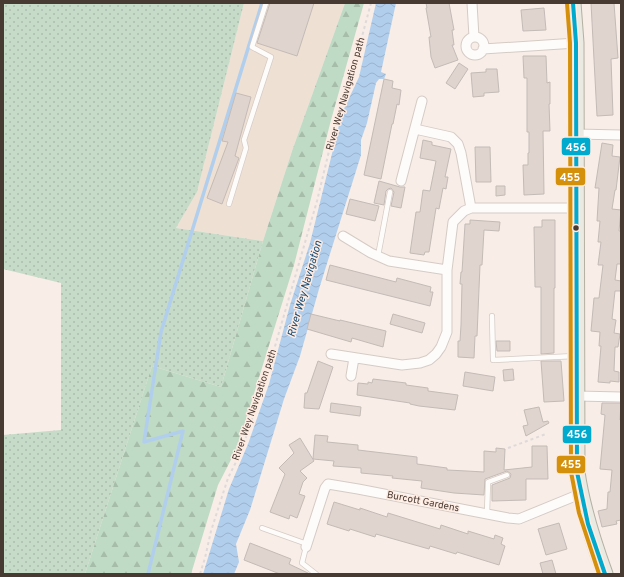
<svg xmlns="http://www.w3.org/2000/svg" width="624" height="577" font-family="Overpass,sans-serif">
<style>
.commercial{fill:#efe0d4}
.grass{fill:url(#grass-dots)}
.forest{fill:url(#forest-firs)}
.water{fill:url(#water-waves)}
.lines{fill:none;stroke-linecap:round;stroke-linejoin:round}
.stream{stroke:#b1cfed;stroke-width:3.5}
.building{fill:#dfd4ce;stroke:#c5bbb6}
.lane-casing{stroke:#d5cbc5;stroke-width:6}
.street-casing{stroke:#d5cbc5;stroke-width:11}
.primary-casing{stroke:#b4b0a2;stroke-width:17}
.path{stroke:#dedad9;stroke-width:2;stroke-dasharray:3 3;stroke-linecap:butt}
.lane{stroke:#fefcfb;stroke-width:4.5}
.street{stroke:#fefcfb;stroke-width:9}
.primary{stroke:#eaeae3;stroke-width:15}
.bus-1-casing{stroke:#feebe1;stroke-width:7}
.bus-2-casing{stroke:#feebe1;stroke-width:7}
.bus-1{stroke:#00a9ce;stroke-width:4}
.bus-2{stroke:#d4900a;stroke-width:4}
.bus-dot{fill:#463a33;stroke:#feebe1;stroke-width:1.5}
.labels{text-anchor:middle;dominant-baseline:central;stroke-width:3;stroke-linejoin:round;paint-order:stroke}
.street-label{font-size:10px;fill:#463a33;stroke:#feebe1}
.water-label{font-size:11px;font-style:italic;fill:#154b74;stroke:#feebe1}
.line-badge{stroke:#feebe1;stroke-width:1.5}
.badge-label{font-size:11px;text-anchor:middle;font-weight:bold;fill:#fff}
</style>
<defs>
<pattern id="grass-dots" width="8" height="8" patternUnits="userSpaceOnUse"><rect width="8" height="8" fill="#c7dbc9"/><path d="M2 2h.1M6 6h.1" fill="none" stroke="#acbdad" stroke-width="1.8" stroke-linecap="round"/></pattern>
<pattern id="forest-firs" width="22" height="20" patternUnits="userSpaceOnUse"><rect width="22" height="20" fill="#bfdbc5"/><path d="M5 1l3.5 6h-7zM16 11l3.5 6h-7z" fill="#a6bdaa"/></pattern>
<pattern id="water-waves" width="16" height="10" patternUnits="userSpaceOnUse"><rect width="16" height="10" fill="#b1cfed"/><path d="M0 5q4-4 8 0t8 0" fill="none" stroke="#9ab2cc"/></pattern>
</defs>
<rect width="100%" height="100%" fill="#f8ede7"/>
<path class="commercial" d="M244,3h101l-53,148 -29,90 -87,-13 21,-36z"/>
<path class="grass" d="M3,3h241l-47,189 -21,36 87,13 -42,146 -69,-21 -67,208h-82v-139l58,-5v-147l-58,-14z"/>
<path class="forest" d="M345,3h19l-33,117 -37,145 -57,183 -19,37 -27,89h-106l67,-208 69,21 42,-146 29,-90z"/>
<path class="water" d="M376,3h20l-15,69 5,2 -2,5h-5l-3,4 -9,40 -6,17v15l-42,134 -19,67 -16,43 -34,111 -14,34 3,18 -5,12h-31l26,-85 19,-45 21,-60 21,-79 20,-62 32,-130 17,-36z"/>
<g class="lines">
<path class="stream" d="M148,574l35,-143 -39,11 17,-110 101,-329"/>
</g>
<path class="building" d="M270,3h44l-17,53 -40,-13z
M426,3h23l5,27h-2l2,15h-2l6,15 -23,8 -4,-11 -2,-20h2l-5,-29h1z
M591,3h23l4,55 -7,1 2,56 -16,1z
M544,8l2,22 -23,1 -2,-21z
M523,56h23l1,27 3,-1v22h-1l1,27h-7l1,63 -20,1 -1,-30h5v-12h1v-21h-2v-54h-3z
M459,63l9,6 -13,20 -9,-6z
M486,69h11l2,23 -15,1v3l-11,1 -2,-24 15,-1z
M384,79l9,2 -1,7 9,2 -2,15 -2,-1 -4,20h-1l-11,55 -17,-4z
M236,93l15,4 -16,59 4,2 -17,46 -15,-6 21,-56 -6,-1z
M423,140l9,2v3l19,4 -6,28h3l-2,12 -3,-1 -4,21 -3,-1 -7,44h-4l-1,3 -14,-2 6,-41h4l3,-22 7,1 6,-30 -16,-3z
M602,143l11,2 -1,11 8,1 -4,33h-1l-3,19 9,1 -2,21h2v33h-4l-2,16 6,1v10h-6l-3,28 4,1 -2,13 6,1 -2,13h-3l-1,24 5,1v10l-9,-1v2l-12,-1 3,-36h-2l1,-14 -9,-1 3,-33h5l4,-33h-5l3,-23h-3l2,-21h-3l2,-33h-4z
M475,147h15l1,35h-15z
M379,181l21,6h5l-4,21 -10,-2 3,-14 -3,-4 -3,1 -2,2 -2,14 -10,-2z
M496,186h9v9l-9,1z
M350,199l29,7 -4,15 -29,-7z
M470,220l30,2 -1,9 -15,-1 -2,35h-2l-3,71h-2l-1,22 -16,-1v-16h2l1,-16 1,-41h-2l1,-12h1l3,-48h5z
M542,220h13v68h-1v65l-13,1v-67h-6l-1,-60h8z
M330,265l66,17 1,-4 34,9 -1,5h3l-3,14 -104,-26z
M311,314l29,7v-1l46,11 -3,16 -31,-9 -1,4 -44,-13z
M393,314l32,9 -3,10 -32,-9z
M496,341h14v10h-13z
M318,361l15,6 -14,42 -15,-1 1,-15h2z
M541,361h20l3,40 -20,1z
M513,369l1,11 -10,1 -1,-11z
M465,372l30,5 -2,14 -30,-5z
M373,379l33,4v2l22,3v3l30,4 -3,15 -36,-4 -9,-2v-1l-53,-8 1,-12 10,1v-2l4,1z
M331,403l30,4 -1,9 -30,-4z
M602,403h19l-1,17h1v100l-5,1 1,3 -15,3 -4,-16 9,-2 1,-17h2l2,-22 -12,-1 5,-54 -4,-1z
M539,407l4,15 5,-1 1,2 -23,13 -3,-10 5,-1 -4,-15z
M315,435l13,1 -1,6 31,3v5l59,7v7l30,4v2l20,1 17,1v-21l12,1v-4l9,1 -1,21 28,-3v-21h15l1,33h-22v21l-34,1v-16l18,-7 1,-4 -4,-3 -22,8 -1,16 -30,-2 -33,-5 1,-7 -30,-3 1,-2 -32,-3v-5l-28,-2 1,-5 -21,-2z
M300,438l14,23 -14,10 7,7 -4,4 -4,12 6,2 -8,22 -7,-3 -1,4 -19,-7 15,-38 -6,-6 15,-15 -5,-8z
M334,502l26,8v-2l27,9 1,-4 52,16 1,-4 27,9v-3l26,8 1,-4 8,3 -2,6 4,2 -6,19 -42,-13 -1,2 -26,-8 -1,3 -53,-15 -1,3 -25,-8 -1,2 -22,-7z
M559,523l8,26 -21,6 -8,-26z
M250,543l41,16 -2,5 21,10h-30l-36,-14z
M552,560l4,14h-13l-3,-11z"/>
<g class="lines">
<g class="lane-casing">
<path id="lane" d="M229,204l17,-56 -2,-8 27,-83 -19,-10 14,-44
M378,256l12,-64
M492,316l1,44 82,-4
M487,514l1,-32 19,-7
M262,528l45,16
M306,547l-4,16 14,11"/>
</g>
<g class="street-casing">
<path id="street" d="M472,3l2,34
M466 46a9 9 0 1 1 18 0a9 9 0 1 1-18 0Z
M483,49l93,-6
M415,129l36,8 7,7 3,9 10,55
M576,134l45,1
M401,181l21,-80
M343,236l28,17 18,8 58,9
M331,354l71,11 18,-2 9,-3 7,-6 5,-7 6,-15v-62l6,-48 11,-11 7,-3h105
M351,376l3,-18
M577,396l44,1
M306,547l19,-59 3,-4 30,5 150,29 11,1 61,-25"/>
</g>
<g class="primary-casing">
<path id="primary" d="M573,3l3,40 1,429c5,35 16,69 28,102"/>
</g>
<path class="path" d="M508,448l38,-14
M200,574l5,-16 6,-27 17,-53 13,-26 26,-78 50,-173 18,-75 15,-45 21,-78"/>
<use href="#lane" class="lane"/>
<use href="#street" class="street"/>
<use href="#primary" class="primary"/>
<g class="bus-1-casing">
<path id="bus-1" d="M573,3l3,40 1,429 11,52 17,50"/>
</g>
<g class="bus-2-casing">
<path id="bus-2" d="M567,3l3,40 1,429 8,41 20,61"/>
</g>
<use href="#bus-1" class="bus-1"/>
<use href="#bus-2" class="bus-2"/>
</g>
<circle class="bus-dot" cx="576" cy="228" r="3.5"/>
<g class="labels">
<g class="street-label">
<text transform="translate(346 94) rotate(-74)">River Wey Navigation path</text>
<text transform="translate(255 405) rotate(-71)">River Wey Navigation path</text>
<text transform="translate(423 502) rotate(11)">Burcott Gardens</text>
</g>
<g class="water-label">
<text transform="translate(305 289) rotate(-74)">River Wey Navigation</text>
</g>
</g>
<g class="line-badge">
<rect x="561" y="137" width="30" height="19" rx="4" fill="#00a9ce"/>
<rect x="555" y="167" width="31" height="19" rx="4" fill="#d4900a"/>
<rect x="562" y="425" width="30" height="19" rx="4" fill="#00a9ce"/>
<rect x="556" y="455" width="30" height="19" rx="4" fill="#d4900a"/>
</g>
<g class="badge-label">
<text x="576" y="151">456</text>
<text x="570" y="181">455</text>
<text x="577" y="438">456</text>
<text x="571" y="468">455</text>
</g>
<rect width="624" height="577" fill="none" stroke="#463a33" stroke-width="8"/>
</svg>
